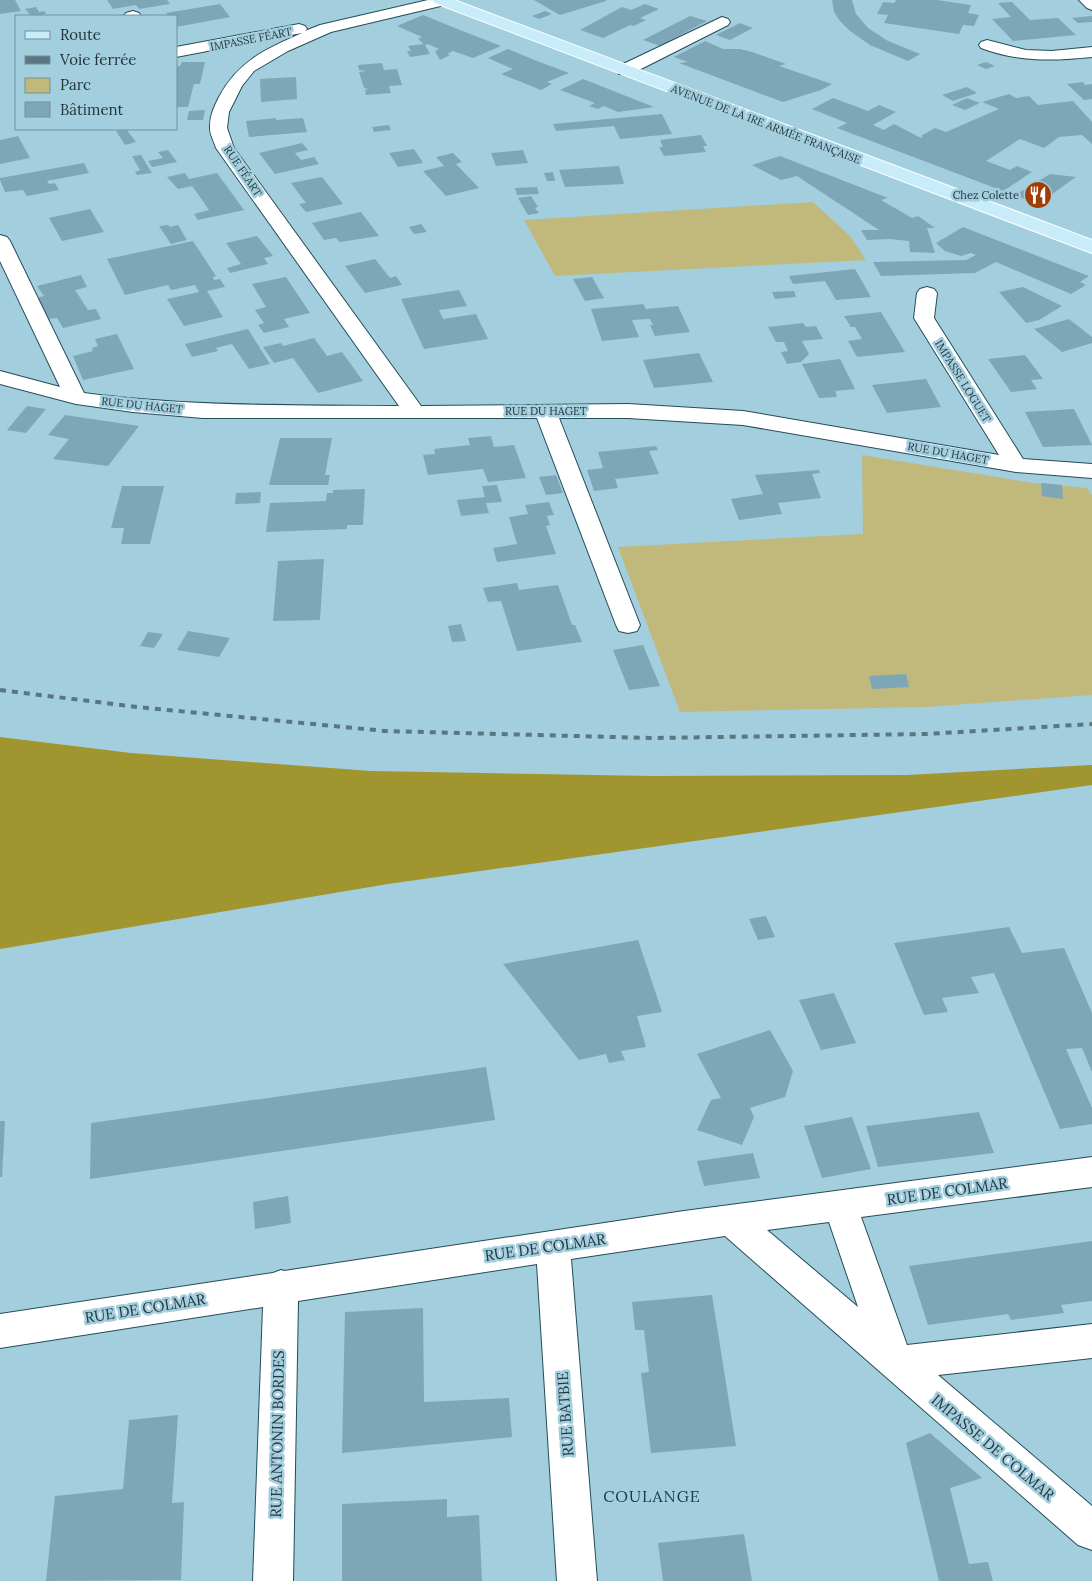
<svg xmlns="http://www.w3.org/2000/svg" width="1092" height="1581" font-family="Lora,serif">
<style>
.green{fill:#c0b97b}
.forest{fill:#a0952f}
.building{fill:#7da7b6}
.lines{fill:none;stroke-linecap:round;stroke-linejoin:round}
.minor-casing{stroke:#244c59;stroke-width:2}
.major-casing{stroke:#fff;stroke-width:2}
.minor{fill:#fff;fill-rule:evenodd}
.major{fill:#c8ecfa;fill-rule:evenodd}
.rail{stroke:#5a7680;stroke-width:4;stroke-dasharray:6 6;stroke-linecap:butt}
.labels{text-anchor:middle;dominant-baseline:central;stroke-width:5;stroke-linejoin:round;paint-order:stroke}
.far-street-label{font-size:11px;fill:#24353b;stroke:#a3cede}
.far-poi-label{font-size:11px;fill:#24353b;stroke:#a3cede;text-anchor:end}
.near-street-label{font-size:15px;fill:#24353b;stroke:#a3cede}
.near-neighbourhood-label{font-size:16px;letter-spacing:1px;fill:#143d4a;stroke:#a3cede}
</style>
<rect width="100%" height="100%" fill="#a3cede"/>
<path class="green" d="M813,202l37,34 16,24 -311,16 -31,-56z
M862,455l171,28 54,5 5,8v199l-166,12 -246,5 -62,-165 245,-13z"/>
<path class="forest" d="M0,737l131,16 240,18 282,5 254,-1 185,-10v20l-704,99 -388,65z"/>
<path class="building" d="M0,0h15l6,11 -21,3z
M107,0h60l3,4 -31,5 -3,-4 -23,4z
M534,0h72v1l-46,14z
M832,0h20l4,14 12,14 20,13 32,13 -12,7 -38,-16 -20,-14 -10,-10 -6,-9z
M896,0h41l34,5 -3,8 11,2 -5,11 -11,-1 -4,9 -75,-11 4,-8 -11,-1 6,-12 11,1z
M1012,2l18,18 28,-2 18,17 -63,6 -21,-22 19,-2 -13,-14z
M220,4l10,13 -54,10v-11h-7l-3,-3z
M645,4l14,5 -19,9 6,2 -12,6 -4,-1 -27,13 -23,-8 42,-23 9,3z
M36,7l3,5 5,-1 2,3 -15,2 -6,-7z
M545,11l7,3 -13,5 -7,-3z
M423,15l32,13 46,18 -28,12 -20,-7 -6,3 3,1 -10,5 -5,-9 4,-2 -11,-5 -3,1 5,9 -20,3 -3,-6h4l-3,-5 16,-2 -6,-5 4,-2 -25,-11z
M690,16l17,5 -47,25 -17,-6z
M1092,16v6l-14,1 -6,-5z
M740,23l13,5 -23,12 -14,-5z
M705,41l18,8h17l12,3 34,12 -7,2 53,18 -11,6 -38,12 -104,-39 9,-1 -14,-5z
M508,49l29,12 32,12 -22,9 5,2 -11,6 -40,-16 12,-5 -25,-11z
M182,62h23l-5,22h-6l-6,23h-12v-41h4z
M986,62l9,4 -9,3 -9,-4z
M382,63l2,7 13,-1 5,16 -13,1 2,7 -25,2 -1,-5 3,-1 -4,-1 -5,-16 8,-1 -8,-1 -1,-5z
M296,77l1,22 -36,3 -1,-23z
M583,79l28,11 43,17 -36,5 -14,-6 -6,3 -9,-3 6,-3 -35,-13z
M1083,82l2,3 7,-1v15l-8,1 -17,-16z
M967,87l10,6 -24,8 -11,-6z
M1009,94l7,4 13,-2 9,9 35,-4 19,21v22l-10,-9 -23,2 -15,11 -24,-9 -34,22 24,9 7,-4 15,6 -29,19 -166,-63 10,-5 -35,-14 21,-11 35,13 11,-6 17,7 -23,13 11,5 10,-6 27,14 2,-1 -2,-1 14,-8 11,4 53,-23 -17,-7z
M967,98l13,5 -15,7 -13,-5z
M205,110l-2,10h-16l2,-9z
M662,114l10,20 -52,5 -6,-13 -58,5 -3,-7z
M276,118v2l27,-2 4,14 -58,5 -3,-16z
M389,125l2,5 -17,2 -2,-5z
M126,129l10,13 -11,3 -9,-14z
M701,135l6,11h-4l3,6 -42,4 -5,-9h4l-3,-7z
M18,136l12,22 -30,6v-24z
M302,143l6,7 -13,3 6,7 13,-3 5,7 -44,10 -16,-21z
M414,149l9,14 -25,4 -9,-14z
M168,150l9,12 -25,5 -4,-6 15,-3 -5,-6z
M523,150l5,13 -32,3 -5,-13z
M453,153l9,9 -6,2 23,24 -33,8 -23,-25 21,-5 -8,-9z
M141,155l11,18 -15,2 -2,-3 5,-2 -8,-14z
M780,156l108,42 -7,2 31,18 6,-2 17,12h-8l8,25 -25,-1 -1,-11 -20,-2 -22,1 -6,-10h18l-82,-54 -16,4 -29,-15z
M84,163l5,10 -42,8 2,3 6,-1 4,7 -32,6 -4,-6 -18,2 -5,-12v-2z
M619,166l5,18 -59,3 -6,-17z
M553,172l2,9h-8l-3,-8z
M185,173l4,6 28,-6 27,37 -46,10 -4,-6 15,-4 -9,-13 -8,-11 -14,3 -11,-12z
M1050,174l26,3 -28,20 -21,3 -12,-5z
M322,177l21,27 -37,8 -7,-8 7,-1 -15,-20z
M537,187l2,7 -22,1 -2,-7z
M531,196l7,11 -3,1 4,5 -11,2 -10,-17z
M90,209l14,23 -42,9 -13,-23z
M361,212l18,24 -39,6 -4,-4 -12,2 -12,-17z
M421,224l6,8 -13,2 -5,-7z
M168,225l2,2 8,-2 9,15 -16,4 -12,-18z
M963,227l126,49 -9,6 6,3 -15,9 -75,-32 -21,11 -94,3 -8,-14 93,-2 10,-5 -5,-2 -10,3 -16,-5 -9,-8z
M257,236l16,20 -9,2 4,6 -38,9 -3,-5 14,-4 -15,-21z
M193,241l23,35 -3,1 1,3 6,-1 5,8 -18,4 16,26 -39,9 -17,-27 32,-7 -4,-7 -24,5 -3,-5 -43,10 -18,-36z
M375,259l15,19 6,-2 6,9 -37,8 -20,-27z
M855,269l16,28 -35,3 -11,-19 -32,3 -4,-8z
M81,275l6,12 -12,3 13,20 8,-1 5,10 -38,9 -6,-10 -8,1 -12,-21 7,-2 -7,-10z
M286,277l24,36 -26,6 5,8 -25,6 -6,-8 6,-2 -9,-13 11,-3 -14,-23z
M592,277l12,21 -19,3 -12,-22z
M1023,287l39,19 -23,14 -13,3 -27,-31z
M459,290l8,16 -28,4 4,9 33,-5 12,25 -64,10 -23,-50z
M794,291l2,6 -21,2 -3,-7z
M643,304l3,5 32,-3 12,26 -35,4 -5,-11h3l-3,-6 -18,1 7,17 -37,4 -11,-32z
M881,312l24,40 -48,5 -9,-16 14,-2 -7,-12h-4l-7,-11z
M1069,319l23,18v6l-30,9 -28,-23z
M803,323l3,4 10,-1 7,13 -21,2 7,13 -8,8 -14,2 -6,-12 7,-1 -4,-9h-8l-8,-15z
M248,329l22,35 -21,5 -17,-25 -16,4 2,3 -26,6 -7,-13z
M117,334l17,35 -51,11 -10,-24 20,-5 -1,-3 6,-2 -3,-7z
M314,338l13,18 15,-4 21,29 -45,12 -25,-35 -19,5 -11,-16 18,-4 2,3z
M699,353l14,29 -59,6 -11,-28z
M1025,355l18,24 -12,1 6,9 -26,3 -23,-33z
M840,359l15,30 -20,2 2,6 -18,1 -17,-34z
M926,379l15,28 -54,6 -15,-28z
M27,406l19,3 -20,24 -19,-3z
M1074,409l18,36 -49,2 -18,-35z
M65,415l74,11 -31,40 -55,-7 16,-20 -21,-4z
M491,436l3,11 20,-2 12,33 -38,4 -5,-13 -55,6 -5,-20 12,-1 -1,-5 36,-4 -2,-7z
M280,438h52l-7,37h5l-2,10h-59z
M656,446l2,4 -9,1 10,23 -44,5 3,9 -24,3 -7,-21 16,-2 -5,-16z
M819,470l1,3 -8,1 9,24 -43,5 4,11 -43,6 -8,-21 32,-5 -8,-19z
M556,475l7,18 -17,2 -7,-18z
M1041,483l21,2 1,14 -21,-3z
M497,485l5,17 -16,1 3,10 -28,3 -4,-16 28,-3 -3,-11z
M122,486h42l-14,58h-29l3,-16h-13z
M365,489l-2,36h-16v4l-81,3 4,-29 56,-2 1,-8h6v-3z
M261,492l-1,11 -25,1 1,-11z
M549,502l5,13 -7,1 3,9 -4,1 10,28 -59,8 -4,-14 24,-4 -8,-27 19,-3 -3,-9z
M324,559l-4,61 -47,1 5,-60z
M517,583l2,7 39,-5 14,40h3l7,17 -65,9 -16,-50 -13,1 -5,-14z
M461,624l5,17 -14,1 -4,-16z
M188,631l42,7 -11,19 -42,-7z
M148,632l15,2 -9,14 -14,-2z
M643,645l17,41 -31,4 -16,-40z
M906,674l3,13 -37,2 -3,-13z
M766,916l9,21 -17,3 -9,-21z
M1009,927l13,26 42,-5 28,65v59l-10,-24 -16,1 26,59v16l-32,5 -66,-156 -23,4 8,16 -37,5 6,14 -24,3 -30,-72z
M638,940l24,72 -25,4 9,31 -25,4 4,9 -16,3 -3,-9 -27,6 -76,-96z
M834,993l22,50 -35,7 -22,-50z
M770,1030l23,41 -8,26 -35,11 4,9 -12,28 -45,-15 14,-30 10,-2 -24,-44z
M486,1067l9,53 -405,59 1,-56z
M979,1112l15,41 -116,14 -12,-41z
M852,1117l19,52 -49,9 -18,-52z
M0,1121h5l-3,56h-2z
M753,1153l7,25 -56,8 -7,-25z
M288,1196l3,27 -36,6 -2,-27z
M1092,1241v60l-31,4 3,8 -53,7 -3,-6 -80,11 -19,-59z
M712,1295l24,151 -85,7 -10,-80 8,-1 -5,-42h-9l-3,-28z
M423,1308l1,94 85,-4 3,39 -170,16 3,-141z
M178,1415l-6,88 12,-1 -3,78 -135,1 9,-85 68,-7 6,-69z
M930,1433l52,45 -32,10 19,76 19,-2 5,19h-54l-33,-138z
M447,1499v18l32,-2 3,66h-140v-77z
M744,1534l8,47h-89l-5,-38z"/>
<g class="lines">
<g class="minor-casing">
<path id="minor" d="M428,0l24,1 -3,3 -118,28 -43,19 -34,20 -12,15 -13,26 -2,16 7,20 187,258 207,-2 115,7 256,44 -85,-137 3,-25 3,-4 7,-2 7,2 3,4 -3,25 89,141 69,5v14l-76,-6 -273,-47 -115,-7h-69l81,207 -3,6 -9,2 -9,-2 -3,-6 -79,-207h-334l-70,-6 -57,-8 -76,-20v-13l60,16 -60,-126v-26l7,2 3,4 74,152c105,14 210,12 315,13l-183,-258c-2,-7 -7,-15 -6,-22 0,-11 4,-19 9,-29 19,-36 47,-48 83,-64l-126,24v-10l123,-23 6,2 2,3 -2,2 15,-6z
M1079,0h13v10l-5,-2z
M133,11l6,2 2,3h-17l2,-3z
M722,17l6,2 2,3 -2,3 -97,49h-12l-2,-4 2,-4z
M987,40l39,10 26,1 40,-4v10c-39,4 -74,5 -111,-9l-2,-3 2,-3z
M1092,1157v30l-231,30 46,128 185,-21v34l-154,17 154,131v44l-14,-5 -353,-309 -154,23 26,322h-40l-20,-317 -239,37 -5,280h-40l10,-274 -263,41v-34l273,-41 8,-3 3,1 400,-60zM829,1222l29,85 -91,-77z"/>
</g>
<g class="major-casing">
<path id="major" d="M432,0h22l638,240v13l-657,-250z"/>
</g>
<use href="#minor" class="minor"/>
<use href="#major" class="major"/>
<path class="rail" d="M0,690l137,17 248,24 266,7 276,-4 165,-10"/>
</g>
<defs>
<g id="restaurant-disc" transform="scale(1.4375)"><circle r="9.5" fill="#a13d06" stroke="#a3cede"/><path d="M-5-6h1v4h1v-4h1v4h1v-4h1v5L-1.5 .5V6h-2V.5L-5-1ZM5-6V6H3V1.5H1.5Q1.5-4 5-6Z" fill="#fff"/></g>
</defs>
<g fill-rule="evenodd">
<use href="#restaurant-disc" x="1038" y="195"/>
</g>
<g class="labels">
<g class="far-street-label">
<text transform="translate(251 39) rotate(-11)">IMPASSE FÉART</text>
<text transform="translate(766 124) rotate(21)">AVENUE DE LA 1RE ARMÉE FRANÇAISE</text>
<text transform="translate(243 171) rotate(56)">RUE FÉART</text>
<text transform="translate(963 381) rotate(58)">IMPASSE LOGUET</text>
<text transform="translate(142 405) rotate(6)">RUE DU HAGET</text>
<text x="546" y="411">RUE DU HAGET</text>
<text transform="translate(948 453) rotate(10)">RUE DU HAGET</text>
</g>
<g class="far-poi-label">
<text x="1019" y="195">Chez Colette</text>
</g>
<g class="near-street-label">
<text transform="translate(947 1191) rotate(-8)">RUE DE COLMAR</text>
<text transform="translate(545 1247) rotate(-8)">RUE DE COLMAR</text>
<text transform="translate(145 1308) rotate(-9)">RUE DE COLMAR</text>
<text transform="translate(565 1414) rotate(-94)">RUE BATBIE</text>
<text transform="translate(277 1434) rotate(-89)">RUE ANTONIN BORDES</text>
<text transform="translate(993 1447) rotate(40)">IMPASSE DE COLMAR</text>
</g>
<g class="near-neighbourhood-label">
<text x="652" y="1496">COULANGE</text>
</g>
</g>
<rect x="15" y="15" width="162" height="115" fill="#a3cede" stroke="#70919d"/>
<rect x="25" y="31" width="25" height="8" fill="#c8ecfa" stroke="#70919d"/>
<text x="60" y="40" font-size="15" fill="#24353b">Route</text>
<rect x="25" y="56" width="25" height="8" fill="#5a7680" stroke="#70919d"/>
<text x="60" y="65" font-size="15" fill="#24353b">Voie ferrée</text>
<rect x="25" y="78" width="25" height="15" fill="#c0b97b" stroke="#70919d"/>
<text x="60" y="90" font-size="15" fill="#24353b">Parc</text>
<rect x="25" y="102" width="25" height="15" fill="#7da7b6" stroke="#70919d"/>
<text x="60" y="115" font-size="15" fill="#24353b">Bâtiment</text>
</svg>
